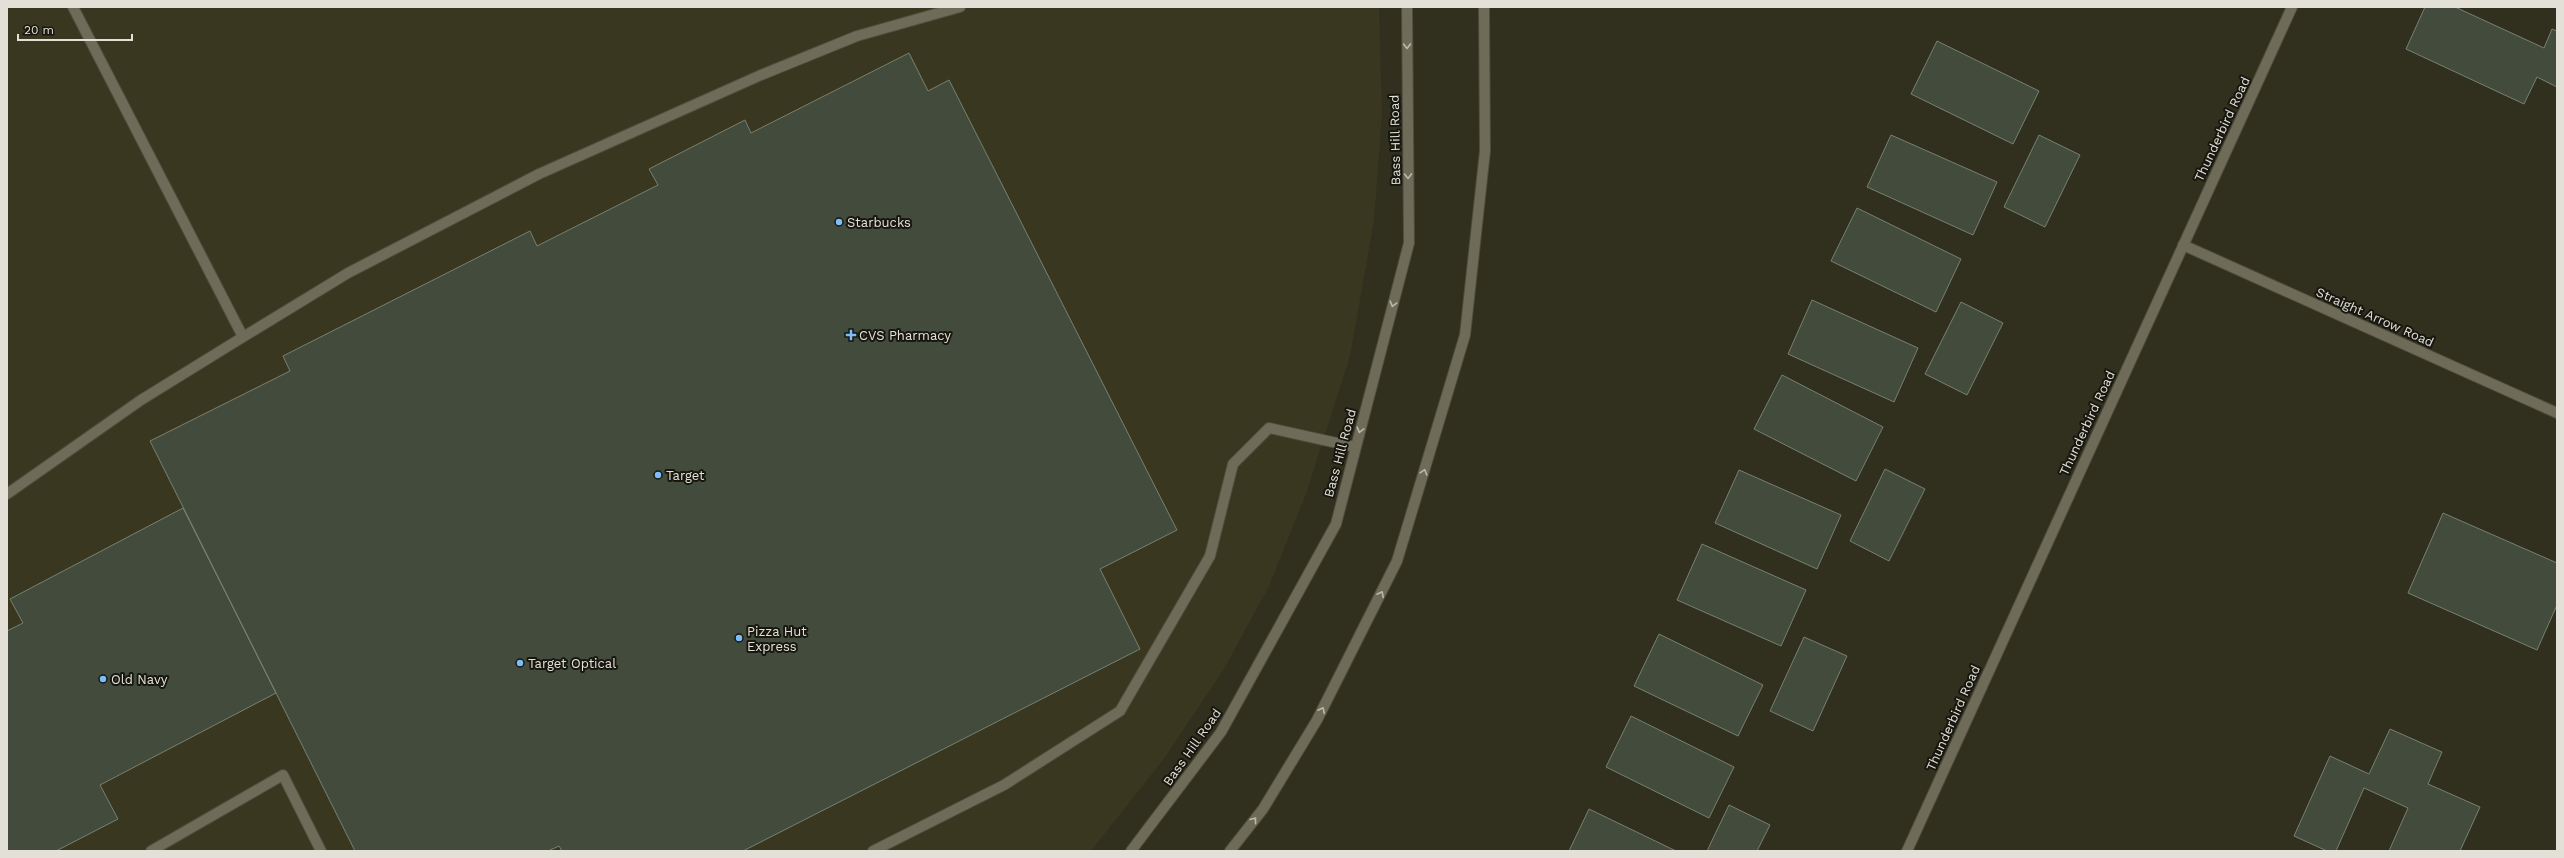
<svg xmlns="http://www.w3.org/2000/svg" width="2564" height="858" font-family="'Work Sans',sans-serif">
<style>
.built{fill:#3a3720}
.building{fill:#434c3c;stroke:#788170}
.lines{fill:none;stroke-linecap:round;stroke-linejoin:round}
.service-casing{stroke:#4e4c3d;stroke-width:12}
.minor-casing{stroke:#4e4c3d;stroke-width:12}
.tertiary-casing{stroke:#4e4c3d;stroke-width:12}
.secondary-casing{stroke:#4e4c3d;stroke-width:12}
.service{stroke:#6e6c59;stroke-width:10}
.minor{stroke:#6e6c59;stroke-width:10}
.tertiary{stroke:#6e6c59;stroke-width:10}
.secondary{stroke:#6e6c59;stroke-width:10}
.oneway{stroke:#bab8ab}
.poi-dot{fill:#7cbef9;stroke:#17160f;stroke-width:1.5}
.labels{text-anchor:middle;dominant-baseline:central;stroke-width:4;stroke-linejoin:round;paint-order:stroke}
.street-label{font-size:13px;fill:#e3e1d7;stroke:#17160f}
.poi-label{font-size:13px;fill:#e3e1d7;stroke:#17160f;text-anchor:start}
</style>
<rect width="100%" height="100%" fill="#312f1e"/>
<path class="built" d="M7,7h1372l3,108 -8,106 -24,135 -44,138 -37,92 -45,83 -61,91 -72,91h-1084z"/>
<path class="building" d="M2425,7h30l89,41 8,-19 5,2v56l-20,-10 -13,27 -118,-55z
M1937,41l102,50 -26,53 -102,-50z
M909,53l19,38 21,-11 228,450 -77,39 40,80 -397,202h-181l-3,-5 -11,5h-193l-205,-410 140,-70 -7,-15 247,-125 7,15 121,-61 -9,-16 96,-49 6,13z
M1891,135l106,47 -24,53 -106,-48z
M2039,135l41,20 -35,72 -41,-20z
M1857,208l104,51 -25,53 -105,-51z
M1812,300l106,48 -24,54 -106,-48z
M1961,302l42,21 -36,72 -42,-21z
M1782,375l101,52 -27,54 -102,-52z
M1885,469l40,20 -36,72 -39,-20z
M1739,470l102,45 -24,54 -102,-46z
M183,508l93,185 -176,92 18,34 -62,32h-49v-220l16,-8 -13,-24z
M2443,513l114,50v42l-20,45 -129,-57z
M1702,544l104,46 -25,56 -104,-46z
M1659,634l104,51 -25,51 -104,-50z
M1804,637l43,19 -34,75 -43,-20z
M1631,716l103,51 -25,51 -103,-51z
M2390,729l52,23 -14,32 52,23 -20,44h-71l19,-43 -44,-20 -28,63h-9l-33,-15 36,-80 39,18z
M1729,805l41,20 -13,26h-50z
M1589,809l87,42h-107z"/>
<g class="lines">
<g class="service-casing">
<path id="service" d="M73,7l170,330 105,-64 191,-99 222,-99 96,-39 103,-29
M7,494l134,-94 102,-63
M151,851l132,-76 38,76
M873,851l131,-66 116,-74 90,-155 23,-92 36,-36 86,19"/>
</g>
<g class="minor-casing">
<path id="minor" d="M2183,245l374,168"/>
</g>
<g class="tertiary-casing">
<path id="tertiary" d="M1907,851l385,-844"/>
</g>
<g class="secondary-casing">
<path id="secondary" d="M1131,851l90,-119 115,-208 73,-281 -2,-236
M1230,851l33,-42 54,-89 80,-159 68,-226 20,-184 -1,-144"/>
</g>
<use href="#service" class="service"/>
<use href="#minor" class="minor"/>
<use href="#tertiary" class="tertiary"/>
<use href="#secondary" class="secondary"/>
</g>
<defs><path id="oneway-chevron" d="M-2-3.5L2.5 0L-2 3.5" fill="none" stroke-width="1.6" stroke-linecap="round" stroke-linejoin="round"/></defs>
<g class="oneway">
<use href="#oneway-chevron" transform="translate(1407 46) rotate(89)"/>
<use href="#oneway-chevron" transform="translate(1408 176) rotate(89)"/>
<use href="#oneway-chevron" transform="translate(1393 304) rotate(105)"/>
<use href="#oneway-chevron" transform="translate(1360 430) rotate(105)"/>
<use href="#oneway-chevron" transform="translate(1424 472) rotate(-73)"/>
<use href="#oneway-chevron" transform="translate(1381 594) rotate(-63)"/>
<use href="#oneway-chevron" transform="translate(1322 710) rotate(-63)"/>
<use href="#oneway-chevron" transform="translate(1254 820) rotate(-52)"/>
</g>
<g class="poi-dot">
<circle cx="839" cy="222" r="4"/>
<path d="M849 329h4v4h4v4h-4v4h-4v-4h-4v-4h4z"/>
<circle cx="658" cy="475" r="4"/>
<circle cx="739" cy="638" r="4"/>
<circle cx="520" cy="663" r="4"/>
<circle cx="103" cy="679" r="4"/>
</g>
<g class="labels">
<g class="street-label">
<text transform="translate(2222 129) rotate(-65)">Thunderbird Road</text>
<text transform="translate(1395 140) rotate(-91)">Bass Hill Road</text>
<text transform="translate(2375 317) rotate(24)">Straight Arrow Road</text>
<text transform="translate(2087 423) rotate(-65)">Thunderbird Road</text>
<text transform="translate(1340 453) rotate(-75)">Bass Hill Road</text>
<text transform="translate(1953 718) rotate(-66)">Thunderbird Road</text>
<text transform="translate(1192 747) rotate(-55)">Bass Hill Road</text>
</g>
<g class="poi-label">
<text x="847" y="222">Starbucks</text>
<text x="859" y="335">CVS Pharmacy</text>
<text x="666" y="475">Target</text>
<text x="747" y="631">Pizza Hut<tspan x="747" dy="15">Express</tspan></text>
<text x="528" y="663">Target Optical</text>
<text x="111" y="679">Old Navy</text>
</g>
</g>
<rect width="2564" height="858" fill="none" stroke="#e3e1d7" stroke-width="16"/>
<path d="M18 34v6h114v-6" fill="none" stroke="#e3e1d7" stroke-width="2"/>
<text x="24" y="34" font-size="12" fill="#e3e1d7" stroke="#17160f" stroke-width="3" paint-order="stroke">20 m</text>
</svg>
